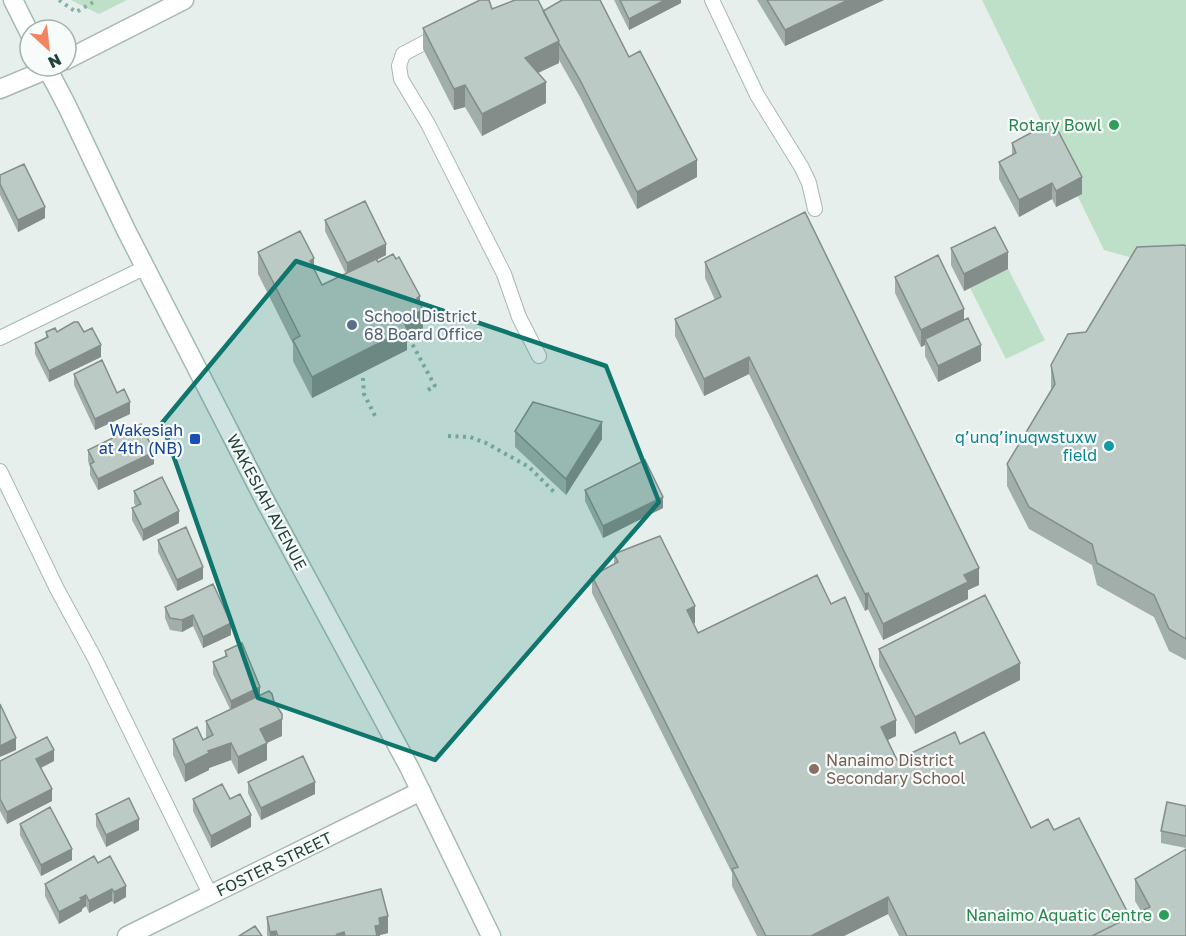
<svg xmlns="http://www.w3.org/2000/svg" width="1186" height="936" font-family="'Golos Text',sans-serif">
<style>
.green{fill:#bfe0c8}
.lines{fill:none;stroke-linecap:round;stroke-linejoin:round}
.service-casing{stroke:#a8b8b2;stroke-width:16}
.minor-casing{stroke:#a8b8b2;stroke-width:21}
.tertiary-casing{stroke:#a8b8b2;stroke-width:21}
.secondary-casing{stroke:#a4bbb3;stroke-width:21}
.path{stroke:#86b3a5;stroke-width:4;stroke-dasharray:3 4.5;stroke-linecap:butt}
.service{stroke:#fff;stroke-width:14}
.minor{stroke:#fff;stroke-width:18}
.tertiary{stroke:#fff;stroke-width:18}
.secondary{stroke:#fff;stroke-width:18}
.wall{fill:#a1aea9}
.shaded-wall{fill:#838d89}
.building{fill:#bbcac4;stroke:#838d89;stroke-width:1.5}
.marked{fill:#0f766e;fill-opacity:0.2;stroke:#0f766e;stroke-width:4.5;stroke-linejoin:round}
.leisure-dot{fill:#2e9e5b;stroke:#f7fbf9;stroke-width:2}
.service-dot{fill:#5c6f8a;stroke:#f7fbf9;stroke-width:2}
.transit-dot{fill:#1a4fb4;stroke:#f7fbf9;stroke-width:2}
.culture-dot{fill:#0f9aa8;stroke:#f7fbf9;stroke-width:2}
.education-dot{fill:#8d6e63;stroke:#f7fbf9;stroke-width:2}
.labels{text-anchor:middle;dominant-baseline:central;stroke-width:4.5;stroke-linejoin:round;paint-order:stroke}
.leisure-label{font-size:16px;fill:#27864d;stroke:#f7fbf9;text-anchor:end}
.service-label{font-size:16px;fill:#4e5e75;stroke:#f7fbf9;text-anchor:start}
.transit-label{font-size:16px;fill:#164399;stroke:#f7fbf9;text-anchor:end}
.culture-label{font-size:16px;fill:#0d838f;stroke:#f7fbf9;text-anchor:end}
.street-label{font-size:16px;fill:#24423a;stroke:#f7fbf9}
.education-label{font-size:16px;fill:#785e54;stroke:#f7fbf9;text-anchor:start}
</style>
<rect width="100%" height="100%" fill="#e6efeb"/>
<path class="green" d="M71,0h56l-28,14z
M982,0h204v273l-82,-23z
M1002,257l43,83 -39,19 -42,-83z"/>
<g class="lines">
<g class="service-casing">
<path id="service" d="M712,0l45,95 45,73 7,15 6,26
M439,35l-36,19 -4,12 2,13 27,45 76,150 15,43 20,39
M0,338l146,-71
M0,471l57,118 37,68 117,239"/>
</g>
<g class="minor-casing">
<path id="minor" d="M66,60l118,-60
M127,936l294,-145"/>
</g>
<g class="tertiary-casing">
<path id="tertiary" d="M0,89l48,-20"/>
</g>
<g class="secondary-casing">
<path id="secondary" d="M13,0l17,34
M46,66l21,40 59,124 136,265 147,272 82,169"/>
</g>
<path class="path" d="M59,0l17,12 21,-12
M409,338l27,50
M363,378l1,16 11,22
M428,390l7,-4
M448,436l22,1 16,6 43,24 26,26"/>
<use href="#service" class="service"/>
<use href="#minor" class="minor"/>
<use href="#tertiary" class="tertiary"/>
<use href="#secondary" class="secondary"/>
</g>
<path class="wall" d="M614,0h67v3l-52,27z
M757,0h127l-99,46z
M492,9l51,2 86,46 68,120 -60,32 -57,-112 -21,-37v3l-21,10 8,30 -64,33 -17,-29 -11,3 -31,-61v-21z
M1012,143l70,51 -26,13 -4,-8 -33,18 -20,-38v-17l13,-7z
M0,175l45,43 -27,14 -18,-37z
M325,220l61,35 -9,5 43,45 3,26 -16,8v11l-95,48 -19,-37v-17l-35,-70v-22l56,17 8,16 24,-11 -21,-43z
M1186,246v414l-17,-9 -15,-34 -57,-32 -5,-20 -63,-36 -22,-43v-22l45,-73 -1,-4v-22l35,-33z
M951,248l57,21 -44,22 -13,-26z
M705,262l274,323 -11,5v9l-85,41 -15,-31 -3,2 -116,-237 -45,22 -29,-60v-17l40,-19 -10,-22z
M895,277l69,43 17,41 -43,21 -13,-26v-11l-4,2 -26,-54z
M46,332h11l44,25 -52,25 -14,-28v-11l11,-6z
M74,374l43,19 13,21 -35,16 -21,-45z
M515,431l87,8 -36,56 -51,-48z
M88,450l66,14 -56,26 -8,-15v-8l-2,-6z
M585,490l78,18 -60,30 -18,-37z
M134,491l45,32 -36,18 -11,-21v-12l4,-2 -2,-3z
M158,540l45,39 -26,12 -19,-39z
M614,554l81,69 -1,1 4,9 198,103 -8,4 9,20 63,-16 71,84 23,2 76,87 11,-6 -6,-10v-22l51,57h-287l-11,-22 -44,22h-87l-25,-50v-13l-140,-280v-17l22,-12z
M213,584l18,51 -28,13 -10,-22 -11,6 -12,-2 -5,-12v-11z
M879,649l141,31 -105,54 -36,-68z
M225,651l35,44 22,41 -15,7v17l-29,14 -7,-14 -22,8v2l-24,12 -12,-27v-16l30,1 3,-2v-17l24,-12 -17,-35v-12l12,-5z
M0,761h54l-13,7 11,33 -45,23 -7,-13z
M248,782l67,12 -54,26 -13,-27z
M193,799h37l21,28 -40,21 -18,-37z
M1186,806v42l-25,-5v-12z
M96,814l43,16 -33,17 -10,-21z
M20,824l52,36 -31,16 -21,-41z
M98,863l28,34 -12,7 -2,-3 -23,12 -3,-7 -4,3v2l-23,13 -14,-28v-12z
M267,917l121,16 -8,2v1h-113z"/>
<path class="shaded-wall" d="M665,0h16v3l-52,27v-11z
M848,0h36l-99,46v-16z
M559,41v22l-34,16v-21z
M546,82v21l-64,33v-22z
M465,85v22l-11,3v-21z
M697,160v17l-60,32v-17z
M1082,177v17l-26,13v-16z
M1052,183v16l-33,18v-17z
M45,207v11l-27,14v-12z
M386,244v11l-39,20v-12z
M1008,252v17l-44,22v-17z
M314,258v22l-4,-19z
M420,296v15l3,-1v21l-16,8v11l-95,48v-21l91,-57 14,-22z
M964,309v17l-39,13v6l-4,2v-17z
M101,345v12l-52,25v-11z
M981,345v16l-43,21v-16z
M749,357v17l-45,22v-17z
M130,402v12l-35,16v-11z
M602,422v17l-36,56v-16z
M154,452v12l-56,26v-11z
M663,497v11l-60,30v-12z
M179,511v12l-36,18v-11z
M203,567v12l-26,12v-11z
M979,568v17l-11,5v9l-85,41v-16l81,-49z
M868,593v16l-3,2v-17z
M695,606v17l-8,4v-17z
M193,615v11l-11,6v-12z
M231,623v12l-28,13v-11z
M1020,663v17l-105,54v-17z
M260,687v11l-29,14v-11z
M282,719v17l-22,10v-17z
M896,720v16l-15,7v-16z
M16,738v12l-16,7v-11z
M231,743v17l-22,8v2l-24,12v-17l23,-14z
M267,743v17l-29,14v-17z
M54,750v11l-18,9v-11z
M315,782v12l-54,26v-12z
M52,789v12l-45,23v-12z
M251,815v12l-40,21v-12z
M139,819v11l-33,17v-12z
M72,849v11l-31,16v-11z
M126,886v11l-12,7v-12z
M112,889v12l-23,12v-12z
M86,895v11l-4,3v2l-23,13v-12z
M888,897v17l-44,22h-33z
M388,916v17l-8,2v1h-5v-10l4,-8z
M276,931v5h-6v-4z
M344,932v4h-9l2,-2z"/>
<path class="building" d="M480,0h9l3,9 23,-9h23l21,41 -34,17 21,24 -64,32 -17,-29 -11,4 -31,-61z
M562,0h38l29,57 11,-6 57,109 -60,32 -57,-112 -22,-38 1,-1 -16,-30z
M620,0h45l-36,19z
M767,0h81l-63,30z
M1053,121l29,56 -26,14 -4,-8 -33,17 -20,-38 17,-9 -4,-10z
M24,164l21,43 -27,13 -18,-36v-9z
M365,201l21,43 -39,19 -22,-43z
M805,212l174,356 -15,7 4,7 -85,42 -15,-31 -3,1 -116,-237 -45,22 -29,-60 46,-22 -16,-35z
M995,227l13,25 -44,22 -13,-26z
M300,231l14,27 -4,3 12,24 54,-26 2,3 15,-8 3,5 3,-2 21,39 -3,2 6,12 -20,10 4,9 -95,48 -19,-37 7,-4 -42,-84z
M1184,245l2,1v393l-17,-10 -15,-34 -57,-32 -5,-19 -63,-37 -22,-43 48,-80 -4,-19 17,-31 18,-2 51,-85z
M938,255l26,54 -43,21 -26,-53z
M968,318l13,27 -43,21 -13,-27z
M74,322h4l6,10 8,-4 9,17 -52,26 -14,-28 13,-6 -2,-5 9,-4 2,4z
M102,360l15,33 7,-4 6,13 -35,17 -21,-45z
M533,402l69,20 -36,57 -51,-48z
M141,424l13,28 -56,27 -8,-15 4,-2 -6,-12z
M645,460l18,37 -60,29 -18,-36z
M162,477l17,34 -36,19 -11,-22 9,-4 -7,-13z
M186,527l17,40 -26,13 -19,-40z
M660,536l35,70 -8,4 11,23 119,-58 14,29 14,-7 51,123 -15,7 16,33 58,-28 5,12 24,-12 47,96 17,-9 6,11 25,-12 51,99 -38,19h-185l-19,-39 -77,39h-45l-34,-67 6,-2 -146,-291 26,-14 -4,-8z
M213,584l18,39 -28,14 -10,-22 -11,5 -12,-2 -5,-11z
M985,595l35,68 -105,54 -36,-68z
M242,643l18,44 -29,14 -18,-39 14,-6 -2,-5z
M269,691l3,3 2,8 8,12v5l-22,10 7,14 -29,14 -7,-14 -23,8 1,2 -24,12 -12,-26 24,-12 6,13 10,-5 -7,-14z
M0,704l16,34 -16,8z
M47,737l7,13 -18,9 16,30 -45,23 -7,-13v-38z
M303,756l12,26 -54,26 -13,-26z
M222,784l8,15 10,-5 11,21 -40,21 -18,-37z
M129,798l10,21 -33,16 -10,-21z
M1167,802l19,4v30l-25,-5z
M50,807l22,42 -31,16 -21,-41z
M1186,849v87h-94l58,-29 -15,-28z
M94,856l4,7 12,-7 16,30 -12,6 -2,-3 -23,12 -3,-6 -6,3 2,2 -23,12 -14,-28z
M381,889l7,27 -9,2 1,7 -5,1 2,10h-32l-1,-4 -7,2 1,1 -3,1h-57l-2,-5 -6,1 -3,-15z
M255,926l7,10h-23z"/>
<path class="marked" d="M296,261l310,105 53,136 -224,258 -177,-62 -96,-275z"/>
<g class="leisure-dot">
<circle cx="1114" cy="125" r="6"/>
<circle cx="1164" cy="915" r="6"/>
</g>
<circle class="service-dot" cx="352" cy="325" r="6"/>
<rect class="transit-dot" x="189" y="433" width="12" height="12" rx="3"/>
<circle class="culture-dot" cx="1109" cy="446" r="6"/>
<circle class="education-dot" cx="814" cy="769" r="6"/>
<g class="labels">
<g class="leisure-label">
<text x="1102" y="125">Rotary Bowl</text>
<text x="1152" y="915">Nanaimo Aquatic Centre</text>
</g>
<g class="service-label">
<text x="364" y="316">School District<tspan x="364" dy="18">68 Board Office</tspan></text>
</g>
<g class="transit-label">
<text x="183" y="430">Wakesiah<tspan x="183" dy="18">at 4th (NB)</tspan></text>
</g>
<g class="culture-label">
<text x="1097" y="437">q’unq’inuqwstuxw<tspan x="1097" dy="18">field</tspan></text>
</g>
<g class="street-label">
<text transform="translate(267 502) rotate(62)">WAKESIAH AVENUE</text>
<text transform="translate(274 864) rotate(-26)">FOSTER STREET</text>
</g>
<g class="education-label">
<text x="826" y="760">Nanaimo District<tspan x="826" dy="18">Secondary School</tspan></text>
</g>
</g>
<g transform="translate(48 48) rotate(153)"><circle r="28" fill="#f7fbf9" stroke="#a3b1ad" stroke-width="1.5"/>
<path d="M0-4.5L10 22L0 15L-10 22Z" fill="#f4845f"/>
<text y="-9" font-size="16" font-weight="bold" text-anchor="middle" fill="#24423a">N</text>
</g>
</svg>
